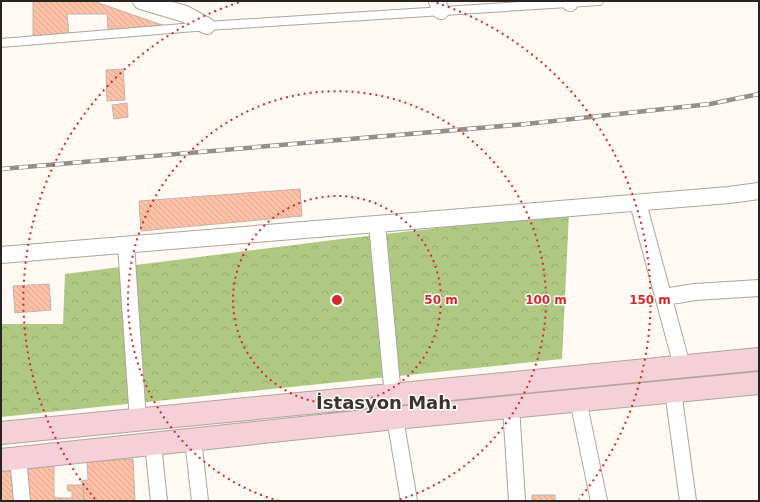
<svg xmlns="http://www.w3.org/2000/svg" width="760" height="502" font-family="'DejaVu Sans',sans-serif">
<style>
.forest{fill:url(#forest-crowns)}
.building{fill:url(#building-back-hatch);stroke:#c0b4af}
.lines{fill:none;stroke-linecap:round;stroke-linejoin:round}
.lane-casing{stroke:#aea59d;stroke-width:10}
.street-casing{stroke:#aea59d;stroke-width:18}
.secondary-casing{stroke:#aea59d;stroke-width:24}
.lane{stroke:#fff;stroke-width:8}
.street{stroke:#fff;stroke-width:16}
.secondary{stroke:#f6d0d9;stroke-width:22}
.rail-casing{stroke:#928e8a;stroke-width:4.5}
.rail{stroke:#fff;stroke-width:3;stroke-dasharray:9;stroke-linecap:butt}
.ring{fill:none;stroke:#d62828;stroke-width:2;stroke-dasharray:2 4}
.labels{text-anchor:middle;dominant-baseline:central;stroke-width:3;stroke-linejoin:round;paint-order:stroke}
.district-label{font-size:18px;font-weight:bold;fill:#3c342e;stroke:#fff}
.centre{fill:#d62828;stroke:#fff;stroke-width:2}
.ring-label{font-size:12px;text-anchor:middle;font-weight:bold;fill:#d62828;stroke:#fff;stroke-width:3;stroke-linejoin:round;paint-order:stroke}
</style>
<defs>
<pattern id="forest-crowns" width="20" height="18" patternUnits="userSpaceOnUse"><rect width="20" height="18" fill="#b0c982"/><path d="M2 6a3 3 0 1 1 6 0M12 15a3 3 0 1 1 6 0" fill="none" stroke="#97ac70"/></pattern>
<pattern id="building-back-hatch" width="6" height="6" patternUnits="userSpaceOnUse"><rect width="6" height="6" fill="#fec1a6"/><path d="M-1 5l2 2M0 0l6 6M5-1l2 2" fill="none" stroke="#daa68f"/></pattern>
</defs>
<rect width="100%" height="100%" fill="#fff9f4"/>
<path class="forest" d="M569,213l-7,146 -561,58v-93h62l2,-50 268,-34z"/>
<path class="building" d="M33,1h60l72,25 -57,4 -1,-16h-40l2,21 -36,3z
M123,69l2,31 -18,1 -1,-31z
M127,103l1,14 -14,2 -2,-14z
M300,189l2,27 -161,15 -2,-30z
M49,284l2,26 -36,3 -2,-27z
M133,459l2,42h-51l-1,-16 -2,-4 7,-1 -1,-18z
M34,466h20v31l5,1v3h-32l-1,-30z
M15,470l2,31h-16v-30z
M67,485h16l1,16h-25v-3h13v-7h-4z
M532,495h23v6h-23z"/>
<g class="lines">
<g class="lane-casing">
<path id="lane" d="M1,43l206,-17 392,-25"/>
</g>
<g class="street-casing">
<path id="street" d="M141,1l44,13 22,12
M437,1l4,10
M569,1l1,2
M638,203l44,163
M377,224l18,194 14,83
M126,245l12,175
M1,255l728,-60 30,-4
M664,297l31,-5 64,-4
M673,391l15,110
M578,400l21,101
M511,407l6,94
M193,440l7,61
M153,444l6,57
M18,458l4,43"/>
</g>
<g class="secondary-casing">
<path id="secondary" d="M1,433l758,-74
M1,460l394,-42 364,-35"/>
</g>
<use href="#lane" class="lane"/>
<use href="#street" class="street"/>
<use href="#secondary" class="secondary"/>
<g class="rail-casing">
<path id="rail" d="M1,169l525,-45 184,-20 49,-10"/>
</g>
<use href="#rail" class="rail"/>
</g>
<g class="ring">
<circle cx="337" cy="300" r="104"/>
<path d="M279 501A209 209 0 1 1 395 501"/>
<path d="M95 499A313 313 0 0 1 243 1M431 1A313 313 0 0 1 579 499"/>
</g>
<g class="labels">
<g class="district-label">
<text x="387" y="402">İstasyon Mah.</text>
</g>
</g>
<circle cx="337" cy="300" r="6" class="centre"/>
<g class="ring-label">
<text x="441" y="304">50 m</text>
<text x="546" y="304">100 m</text>
<text x="650" y="304">150 m</text>
</g>
<rect width="760" height="502" fill="none" stroke="#272421" stroke-width="4"/>
</svg>
